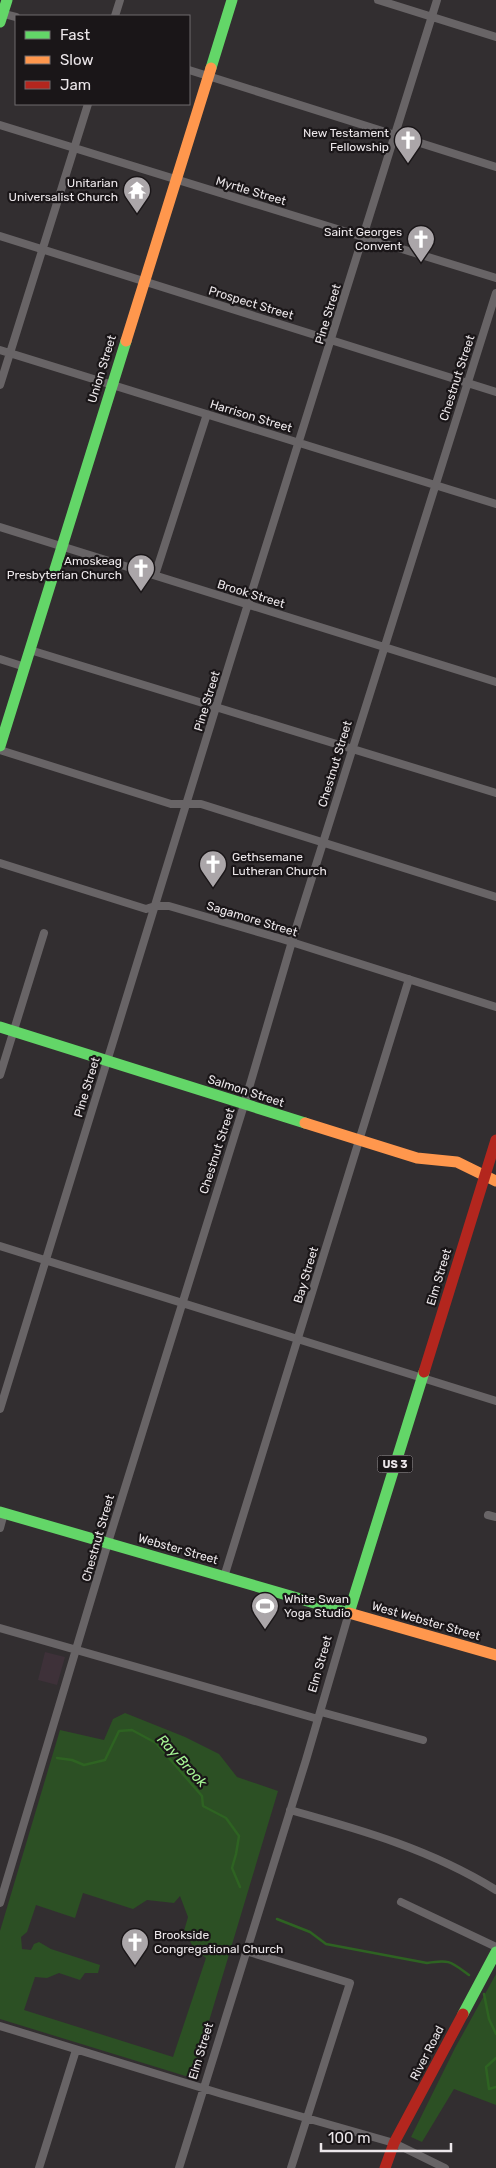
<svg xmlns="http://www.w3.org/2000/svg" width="496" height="2168" font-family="Rubik,sans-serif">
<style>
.built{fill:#3e3139}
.green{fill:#2c5024;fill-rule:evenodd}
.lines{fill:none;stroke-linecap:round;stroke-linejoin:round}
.stream{stroke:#2e6322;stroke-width:2.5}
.street{stroke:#686466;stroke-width:8}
.fast{stroke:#63d668;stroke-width:11}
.slow{stroke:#ff974d;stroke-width:11}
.jam{stroke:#b3261e;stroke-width:11}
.labels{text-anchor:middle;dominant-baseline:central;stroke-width:4.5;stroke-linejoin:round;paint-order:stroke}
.shield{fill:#1a1618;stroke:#ada8ab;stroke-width:1}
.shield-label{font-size:11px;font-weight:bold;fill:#ece7ea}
.poi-label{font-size:12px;fill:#ece7ea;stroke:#1a1618;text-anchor:end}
.street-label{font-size:12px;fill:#ece7ea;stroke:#1a1618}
.water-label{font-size:14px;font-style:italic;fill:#a7f796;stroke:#1a1618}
</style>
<rect width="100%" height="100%" fill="#322e30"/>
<path class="built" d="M45,1652l20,5 -8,28 -19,-5z"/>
<path class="green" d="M125,1713l60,24 34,17 18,23 41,14 -86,287 -192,-59v-88l60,-201 44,10 9,-21zM83,1893l50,16 14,-9 27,3 6,-7 8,21 -4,14 11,19 11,8 -33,99 -149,-47 11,-33 12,1 12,-5 21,7 5,-7h13l2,-8 -49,-16 -12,-7 -5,2 -3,6 -9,-1 -1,-12 6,-5 9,-27 39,13z
M496,1974v131l-42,-16 -32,53 -11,-5 44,-89z"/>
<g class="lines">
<path class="stream" d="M57,1758l15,2 12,5 21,-5 14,-29 13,-1 24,13 46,53 1,10 23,12 13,18 -3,18 -4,14 8,19
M277,1919l33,13 16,12 101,19c23,-4 24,-1 42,12
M484,1994l5,25 7,15
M496,2058l-10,9 3,22 7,-2"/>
<path class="street" d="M378,0l118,37
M0,13l16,4
M115,16l5,-16
M189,70l307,97
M0,125l496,153
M0,236l496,156
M0,350l496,154
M0,385l88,-281
M0,527l496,155
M155,575l52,-161
M30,650l466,143
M0,659l25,8
M0,750l171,54h30l295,93
M0,863l146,46 9,-3h14l113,33 214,68
M0,1075l44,-142
M0,1246l496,155
M0,1409l232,-754 205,-655
M488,1515l8,2
M0,1528l4,-15
M224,1577l185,-598
M0,1628l318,91
M321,1712l102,28
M290,1810c72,20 142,40 206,80
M401,1902l95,45
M0,1903l110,-367 134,-431 49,-167 203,-645
M246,1951l104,32 -59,185
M0,2026l222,68 172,49 51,25
M39,2168l37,-118
M179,2168l127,-408 43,-147"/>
<path class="fast" d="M0,22l7,-22
M211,68l21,-68
M0,746l126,-405
M0,1027l305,96
M0,1512l349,101 75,-241
M463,2014l33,-62"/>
<path class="slow" d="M126,341l85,-273
M305,1123l112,35 40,4 39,19
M349,1613l147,42"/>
<path class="jam" d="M424,1372l72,-232
M385,2168l9,-25 69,-129"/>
</g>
<defs>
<g id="church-pin" transform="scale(1.4375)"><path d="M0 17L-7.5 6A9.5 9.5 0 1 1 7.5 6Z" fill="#aba6a9" stroke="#1a1618"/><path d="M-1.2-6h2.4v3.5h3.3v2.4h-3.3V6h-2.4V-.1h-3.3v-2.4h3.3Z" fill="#fff"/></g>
<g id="temple-pin" transform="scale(1.4375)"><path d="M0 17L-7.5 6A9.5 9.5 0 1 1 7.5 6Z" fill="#aba6a9" stroke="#1a1618"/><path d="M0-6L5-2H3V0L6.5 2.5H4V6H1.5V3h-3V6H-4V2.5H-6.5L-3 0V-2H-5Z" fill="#fff"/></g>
<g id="stadium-pin" transform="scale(1.4375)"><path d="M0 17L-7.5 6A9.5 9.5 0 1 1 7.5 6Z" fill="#aba6a9" stroke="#1a1618"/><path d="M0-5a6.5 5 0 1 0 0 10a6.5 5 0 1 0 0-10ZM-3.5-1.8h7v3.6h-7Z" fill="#fff"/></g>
</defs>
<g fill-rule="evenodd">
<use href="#church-pin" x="408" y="140"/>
<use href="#temple-pin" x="137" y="190"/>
<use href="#church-pin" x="421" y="239"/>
<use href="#church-pin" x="141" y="568"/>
<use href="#church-pin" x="213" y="864"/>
<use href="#stadium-pin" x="265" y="1606"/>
<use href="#church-pin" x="135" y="1942"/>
</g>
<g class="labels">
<rect class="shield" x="377.5" y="1455.5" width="35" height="17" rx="4"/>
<g class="shield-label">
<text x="395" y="1464">US 3</text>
</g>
<g class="poi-label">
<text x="389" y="133">New Testament<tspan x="389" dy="14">Fellowship</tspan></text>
<text x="118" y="183">Unitarian<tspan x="118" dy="14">Universalist Church</tspan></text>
<text x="402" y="232">Saint Georges<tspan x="402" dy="14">Convent</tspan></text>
<text x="122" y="561">Amoskeag<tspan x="122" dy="14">Presbyterian Church</tspan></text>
<text x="232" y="857" text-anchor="start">Gethsemane<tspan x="232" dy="14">Lutheran Church</tspan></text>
<text x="284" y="1599" text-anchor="start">White Swan<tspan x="284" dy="14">Yoga Studio</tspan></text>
<text x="154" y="1935" text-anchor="start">Brookside<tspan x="154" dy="14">Congregational Church</tspan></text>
</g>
<g class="street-label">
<text transform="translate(251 191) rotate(17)">Myrtle Street</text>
<text transform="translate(251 303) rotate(17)">Prospect Street</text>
<text transform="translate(328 314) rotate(-73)">Pine Street</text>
<text transform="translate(102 369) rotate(-73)">Union Street</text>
<text transform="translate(457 378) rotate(-72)">Chestnut Street</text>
<text transform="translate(251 416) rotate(17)">Harrison Street</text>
<text transform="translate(251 594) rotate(17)">Brook Street</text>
<text transform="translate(207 701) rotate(-73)">Pine Street</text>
<text transform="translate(335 764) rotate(-73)">Chestnut Street</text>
<text transform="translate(252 919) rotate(17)">Sagamore Street</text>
<text transform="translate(87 1087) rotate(-73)">Pine Street</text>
<text transform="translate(246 1091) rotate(18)">Salmon Street</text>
<text transform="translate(217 1151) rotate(-72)">Chestnut Street</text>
<text transform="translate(306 1275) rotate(-73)">Bay Street</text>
<text transform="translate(439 1277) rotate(-73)">Elm Street</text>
<text transform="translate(98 1538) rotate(-74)">Chestnut Street</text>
<text transform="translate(178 1549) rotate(16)">Webster Street</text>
<text transform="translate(426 1621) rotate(16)">West Webster Street</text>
<text transform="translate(320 1664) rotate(-74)">Elm Street</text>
<text transform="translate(201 2051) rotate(-73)">Elm Street</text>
<text transform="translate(427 2053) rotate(-63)">River Road</text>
</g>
<g class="water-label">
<text transform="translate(182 1761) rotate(47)">Ray Brook</text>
</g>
</g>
<rect x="15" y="15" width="175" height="90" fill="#1a1618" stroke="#6e6a6c"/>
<rect x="25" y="31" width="25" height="8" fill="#63d668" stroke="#6e6a6c"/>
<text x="60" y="40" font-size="15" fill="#ece7ea">Fast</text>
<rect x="25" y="56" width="25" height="8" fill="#ff974d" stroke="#6e6a6c"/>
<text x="60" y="65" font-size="15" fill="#ece7ea">Slow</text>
<rect x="25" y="81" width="25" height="8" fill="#b3261e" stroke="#6e6a6c"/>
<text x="60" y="90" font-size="15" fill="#ece7ea">Jam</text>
<path d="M321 2143v8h130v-8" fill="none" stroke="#ece7ea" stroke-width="2.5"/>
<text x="328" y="2143" font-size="15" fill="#ece7ea" stroke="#1a1618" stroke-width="4" paint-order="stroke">100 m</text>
</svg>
